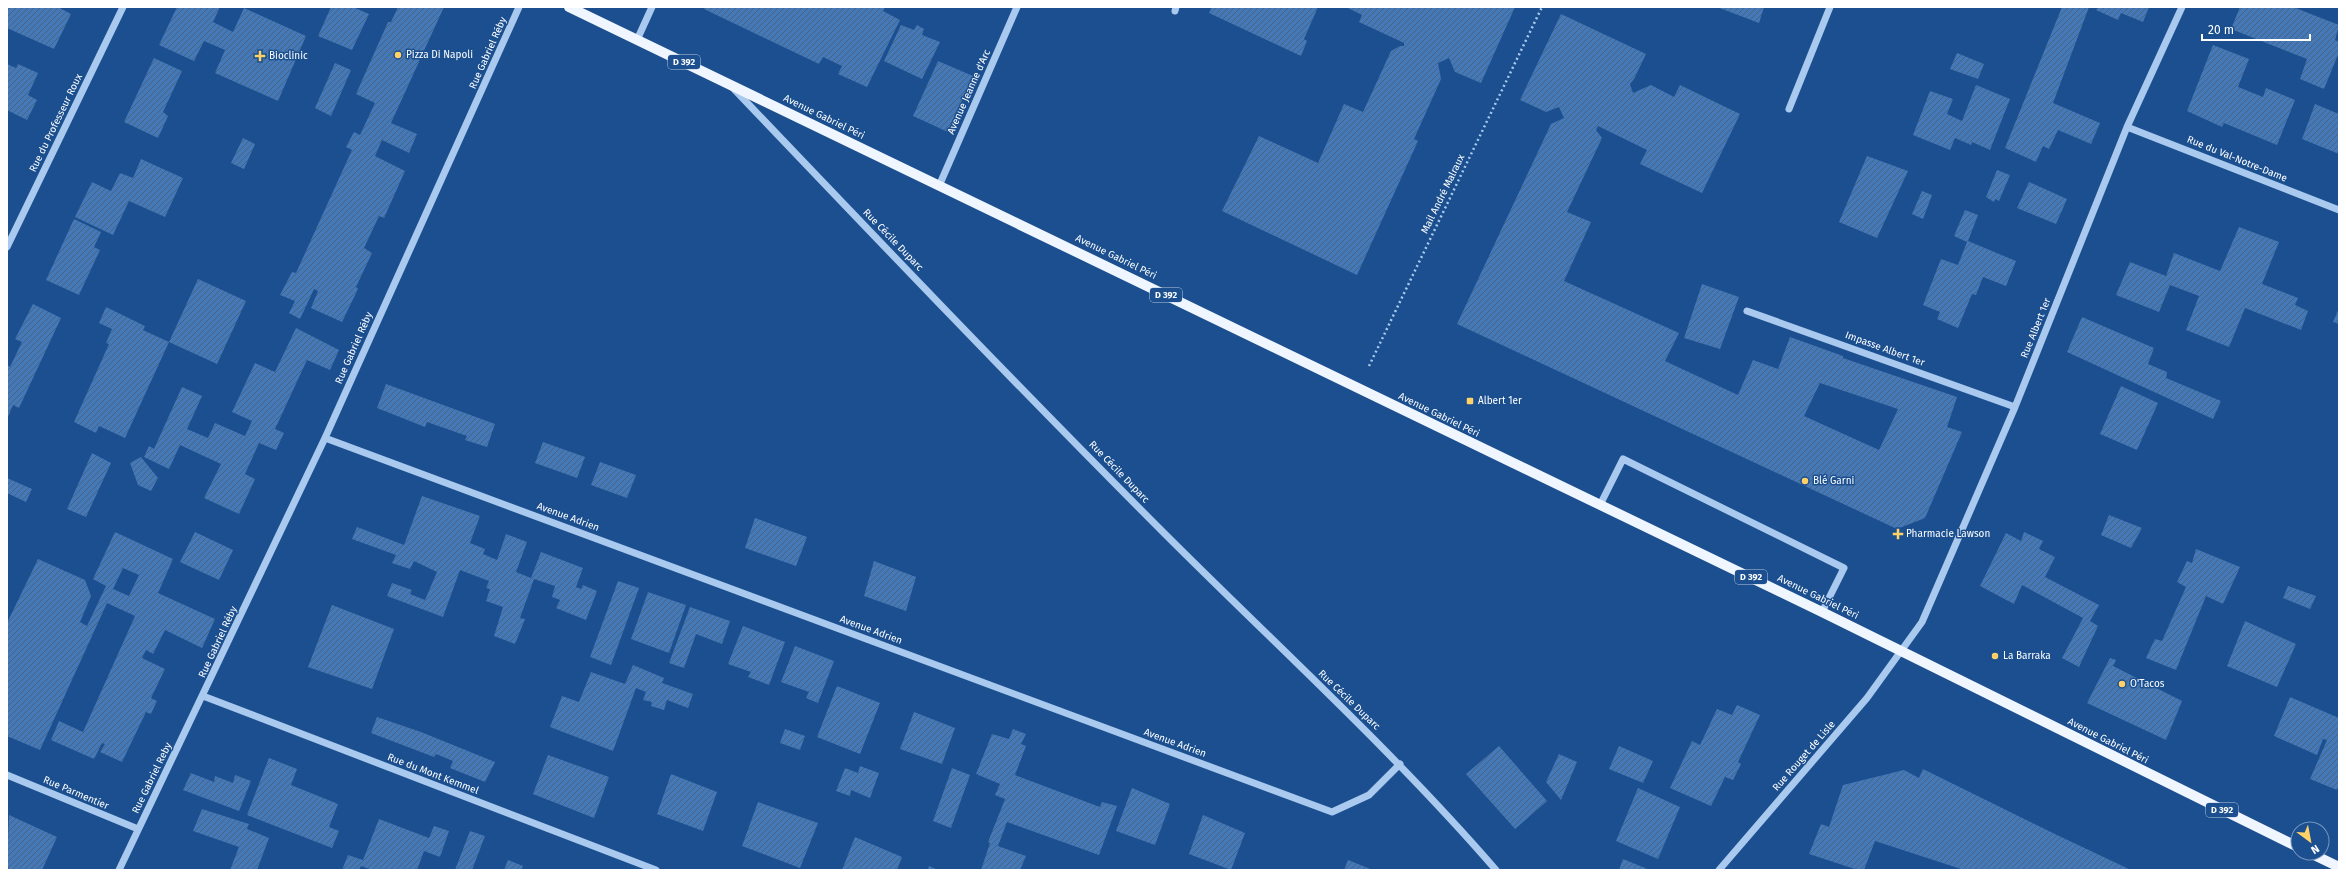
<svg xmlns="http://www.w3.org/2000/svg" width="2346" height="877" font-family="'Fira Sans',sans-serif">
<style>
.building{fill:url(#building-hatch);fill-rule:evenodd}
.lines{fill:none;stroke-linecap:round;stroke-linejoin:round}
.path{stroke:#a9c9ee;stroke-width:2.5;stroke-dasharray:2 3;stroke-linecap:butt}
.minor{stroke:#a9c9ee;stroke-width:7}
.major{stroke:#f0f6ff;stroke-width:10}
.poi-dot{fill:#ffd166;stroke:#1b4f8f;stroke-width:1.5}
.labels{text-anchor:middle;dominant-baseline:central;stroke-width:3;stroke-linejoin:round;paint-order:stroke}
.shield{fill:#1b4f8f;stroke:#bbcadd;stroke-width:1}
.shield-label{font-size:9px;font-weight:bold;fill:#fff}
.street-label{font-size:10px;fill:#fff;stroke:#1b4f8f}
.poi-label{font-size:10px;fill:#fff;stroke:#1b4f8f;text-anchor:start}
</style>
<defs>
<pattern id="building-hatch" width="6" height="6" patternUnits="userSpaceOnUse"><rect width="6" height="6" fill="#4478b7"/><path d="M-1 1l2-2M0 6l6-6M5 7l2-2" fill="none" stroke="#486282"/></pattern>
</defs>
<rect width="100%" height="100%" fill="#1b4f8f"/>
<path class="building" d="M7,7h51l13,7 -17,35 -47,-21z
M177,7h43l-7,15 20,10 11,-24 62,28 -28,65 -63,-28 10,-23 -21,-9 -10,20 -35,-16z
M331,7h22l16,7 -17,36 -34,-14z
M398,7h46l-53,116 26,11 -8,19 -27,-13 -7,16 30,15 -21,47 -5,-2 -15,32 8,5 -16,34 2,2 -16,33 -31,-14 7,-17 -4,-2 -14,30 -11,-6 6,-12 -15,-6 12,-23 4,1 35,-77 21,-46 -6,-3 8,-15 6,3 15,-32 -19,-9 32,-72h3z
M705,7h180l-2,4 17,9 -33,67 -29,-13 4,-8 -19,-9 -4,7 -115,-55z
M1212,7h106l-14,32 3,2 -6,15 -92,-43z
M1346,7h169l-34,76 -26,-11 -6,-14 -11,5 3,16 -27,60 4,2 -61,134 -135,-64 37,-75 59,27 26,-59 19,8 28,-61 9,-5h4v-3l-45,-21 3,-7z
M1717,7h47l-5,16z
M2062,7h27l-36,96 47,20 -9,21 -33,-14 -9,19 -6,-3 -7,16 -31,-14z
M2098,7h51l-6,15 -22,-9 -3,7 -22,-10z
M2240,7h53l46,18 -4,15 4,2v10l-15,37 -24,-10 7,-20 -76,-30z
M1561,14l85,40 -12,25 -4,5 3,9 18,-8 23,12 6,-12 60,29 -38,79 -62,-29 7,-14 -49,-24 -2,4 6,8 -35,74 24,10 -27,59 115,52 -14,28 73,34 15,-35 25,9 12,-32 53,19v2l114,39 -10,30 15,5 -37,86 -28,11 -440,-205 94,-200 13,-6 -5,-11 -13,5 -26,-12zM1820,383l78,26 -19,41 -75,-34z
M901,25l13,5 3,-5 7,4 -2,6 18,7 -18,37 -38,-18z
M2213,45l36,14 -11,28 25,10 3,-9 29,12 -18,45 -53,-22 -2,4 -35,-16z
M1957,53l27,11 -6,15 -28,-10z
M154,58l28,13 -19,41 5,4 -10,22 -34,-16z
M938,61l35,15 -25,56 -35,-16z
M335,63l16,7 -20,46 -16,-8z
M7,64l9,4 2,-4 20,9 -10,22 9,5 -10,20 -20,-10z
M1976,85l34,14 -20,51 -18,-8 -1,3 -16,-7 -5,12 -37,-15 17,-44 23,8 -6,15 15,7z
M2315,104l24,10v40l-37,-15z
M243,138l12,6 -11,25 -13,-6z
M1867,156l41,15 -31,67 -38,-16z
M141,159l42,19 -18,39 -36,-16 -16,34 -38,-18 17,-35 19,9 9,-18 13,5z
M1997,170l13,5 -11,26 -4,-2 -1,3 -8,-5z
M2029,182l38,17 -11,25 -39,-16z
M1922,191l10,4 -9,24 -11,-5z
M1965,210l13,5 -10,26 48,20 -10,25 -23,-9 -7,18 -4,-1 -14,34 -21,-9 3,-7 -17,-7 18,-46 17,6 9,-23 -13,-6z
M74,219l27,13 -7,15 6,3 -21,45 -33,-15z
M2239,227l40,15 -17,42 36,14 -3,7 13,6 -7,19 -56,-22 -16,39 -43,-17 13,-34 -29,-11 -11,27 -43,-17 14,-33 36,14 8,-23 46,18z
M198,279l48,22 -29,63 -48,-22z
M1702,284l37,13 -19,52 -36,-11z
M33,304l28,14 -42,90 -6,-3 -6,14v-54l3,2 12,-25 -7,-3z
M106,307l39,19 -2,4 26,12 -44,96 -26,-12 -3,7 -22,-11 35,-78 -3,-1 6,-14 -13,-6z
M2339,308v16l-6,-2z
M2082,317l72,31 -6,16 19,8 -1,6 55,23 -8,18 -146,-67z
M296,328l43,22 -9,20 -23,-10 -32,69 9,4 -8,17 -17,-7 -14,31 10,5 -16,35 -35,-16 17,-34 -41,-19 -11,24 -25,-12 5,-11 5,3 28,-62 20,9 -15,33 21,9 7,-15 30,13 7,-15 -20,-9 23,-49 20,9z
M386,384l109,40 -8,23 -22,-7 2,-4 -40,-14 -2,5 -48,-19z
M2121,386l37,17 -21,47 -37,-16z
M543,442l42,15 -8,21 -42,-15z
M92,453l19,10 -25,54 -19,-8z
M141,457l17,21 -7,13 -13,-6 -8,-22z
M600,462l36,13 -9,23 -36,-13z
M7,478l25,11 -6,13 -19,-9z
M422,496l58,20 -10,27 15,6 -2,5 14,6 9,-26 21,8 -11,30 15,6 10,-26 42,16 -7,19 5,2 2,-4 14,6 -11,29 -30,-12 4,-8 -8,-3 3,-11 -21,-7 -14,39 5,1 -10,25 -21,-8 9,-29 -17,-6 4,-12 -4,-1 3,-7 -29,-11 -17,47 -56,-21 5,-13 20,7 -2,4 15,6 12,-28 -23,-11 -4,8 -18,-6 4,-8 -44,-16 5,-12 47,18z
M2109,515l33,13 -11,20 -30,-13z
M755,518l52,19 -11,29 -51,-18z
M115,532l58,27 -15,34 57,26 -13,29 -37,-18 -12,24 -7,-4 -4,8 23,11 -14,29 6,3 -6,13 -5,-2 -24,50 -22,-10 5,-8 -3,-1 -8,16 -43,-19 8,-19 24,11 52,-116 -28,-13 -67,147 -33,-14v-113l31,-64 47,21 6,16 -11,26 7,4 19,-40 -13,-7zM123,568l16,7 -10,21 -16,-7z
M195,532l38,18 -14,30 -39,-18z
M2024,532l19,9 -4,8 16,8 -10,20 54,28 -9,16 8,5 -19,41 -17,-9 21,-40 -61,-33 -8,19 -34,-18 26,-53 15,8z
M2196,549l44,18 -17,37 -17,-8 -30,74 -30,-12 9,-19 7,2 24,-54 -9,-5 10,-21 5,2z
M874,561l42,16 -10,34 -42,-15z
M618,581l21,7 -28,77 -21,-8z
M2288,586l28,10 -6,13 -27,-11z
M648,592l38,13 -17,48 -38,-14z
M332,605l62,24 -22,60 -64,-22z
M690,607l40,14 -8,23 -26,-10 -12,34 -15,-5z
M2245,621l51,23 -19,43 -50,-21z
M743,626l42,16 -16,43 -21,-8 3,-5 -23,-8z
M795,646l39,15 -16,42 -12,-5 3,-6 -28,-10z
M2110,658l6,2 -3,6 69,35 -16,39 -79,-37z
M633,665l31,13 -2,5 31,11 -5,14 -21,-8 -3,10 -13,-4 1,-4 -9,-2 3,-8 -10,-4 -23,63 -63,-24 12,-31 17,6 12,-30 34,12z
M837,686l43,17 -20,51 -43,-17z
M2290,697l49,21v66l-2,6 -27,-11 17,-39 -4,-1 -6,16 -43,-19z
M1737,705l23,10 -22,47 3,2 -8,16 -8,-3 -14,29 -41,-18 22,-47 8,4 17,-36 15,6z
M914,712l41,16 -13,36 -42,-15z
M377,717l44,15 74,30 -10,20 -35,-14 3,-7 -17,-7 -2,3 -63,-24z
M785,729l20,7 -5,14 -20,-7z
M1013,729l13,5 -5,10 5,2 -11,29 85,32 2,-5 15,4 -18,49 -92,-33 -9,24 28,10 -6,14h-39l9,-27 -2,-1 17,-43 -10,-4 5,-11 -24,-10 16,-40 17,5z
M1499,746l48,55 -32,28 -49,-55z
M1619,746l34,15 -10,22 -34,-14z
M1559,754l18,8 -16,38 -15,-18z
M548,755l61,22 -15,41 -61,-24z
M269,758l28,11 -6,16 47,19 -9,23 10,4 -7,17 -85,-33z
M860,766l19,7 -9,25 -19,-8 -1,6 -14,-5 9,-23 13,5z
M952,768l18,7 -19,53 -18,-7z
M1923,769l134,66 74,35h-167l-89,-29 -11,29h-6l-49,-16 12,-30 8,3 14,-42 61,-15 15,8z
M191,773l23,9 1,-6 18,7 2,-8 16,6 -12,30 -56,-21z
M671,774l46,18 -14,39 -46,-17z
M1132,788l38,16 -15,41 -39,-14z
M1638,788l42,19 -22,52 -42,-18z
M758,802l60,21 -18,45 -58,-22z
M202,809l47,15 -2,5 22,9 -12,32h-27l9,-23 -46,-16z
M9,815l48,22 -15,33h-31l-4,-2z
M1203,815l42,18 -14,37 -42,-16z
M379,819l50,19 5,-12 15,5 -9,26 -16,-6 -7,19h-45l-11,-4 -2,4h-17l6,-15 15,5z
M470,831l15,5 -13,34h-17z
M855,837l47,20 -5,13h-55z
M1623,859l27,11h-31z
M508,860l15,6 -2,4h-17z
M1348,860l25,10h-29z
M929,866l9,4h-10z"/>
<g class="lines">
<path class="path" d="M1369,366l173,-359"/>
<path class="minor" d="M1175,11l1,-4
M637,40l15,-33
M734,89c142,149 285,299 431,445 111,111 228,217 331,336
M1789,109l41,-102
M2127,127l212,83
M939,186l78,-179
M7,247l116,-240
M1747,311l268,96
M325,438l1007,374 37,-17 31,-31
M1600,505l23,-46 221,109 -22,44
M203,696l453,174
M7,775l131,54
M119,870l206,-432 194,-431
M1719,870l148,-172 55,-76 93,-215 112,-280 55,-120"/>
<path class="major" d="M569,7l1253,605 476,235
M2310,853l29,14"/>
</g>
<g class="poi-dot">
<circle cx="398" cy="55" r="4"/>
<path d="M258 50h4v4h4v4h-4v4h-4v-4h-4v-4h4z"/>
<rect x="1466" y="397" width="8" height="8" rx="2"/>
<circle cx="1805" cy="481" r="4"/>
<path d="M1896 528h4v4h4v4h-4v4h-4v-4h-4v-4h4z"/>
<circle cx="1995" cy="656" r="4"/>
<circle cx="2122" cy="684" r="4"/>
</g>
<g class="labels">
<g class="shield">
<rect x="668" y="55" width="32" height="14" rx="3"/>
<rect x="1150" y="288" width="32" height="14" rx="3"/>
<rect x="1735" y="570" width="32" height="14" rx="3"/>
<rect x="2206" y="803" width="32" height="14" rx="3"/>
</g>
<g class="shield-label">
<text x="684" y="62">D 392</text>
<text x="1166" y="295">D 392</text>
<text x="1751" y="577">D 392</text>
<text x="2222" y="810">D 392</text>
</g>
<g class="street-label">
<text transform="translate(488 53) rotate(-66)">Rue Gabriel Réby</text>
<text transform="translate(969 92) rotate(-66)">Avenue Jeanne d'Arc</text>
<text transform="translate(824 117) rotate(26)">Avenue Gabriel Péri</text>
<text transform="translate(56 123) rotate(-64)">Rue du Professeur Roux</text>
<text transform="translate(2237 159) rotate(22)">Rue du Val-Notre-Dame</text>
<text transform="translate(1443 194) rotate(-64)">Mail André Malraux</text>
<text transform="translate(893 240) rotate(46)">Rue Cécile Duparc</text>
<text transform="translate(1116 257) rotate(26)">Avenue Gabriel Péri</text>
<text transform="translate(2036 328) rotate(-68)">Rue Albert 1er</text>
<text transform="translate(354 348) rotate(-66)">Rue Gabriel Réby</text>
<text transform="translate(1885 349) rotate(20)">Impasse Albert 1er</text>
<text transform="translate(1439 415) rotate(26)">Avenue Gabriel Péri</text>
<text transform="translate(1119 472) rotate(46)">Rue Cécile Duparc</text>
<text transform="translate(568 517) rotate(20)">Avenue Adrien</text>
<text transform="translate(1818 597) rotate(26)">Avenue Gabriel Péri</text>
<text transform="translate(871 630) rotate(20)">Avenue Adrien</text>
<text transform="translate(218 642) rotate(-65)">Rue Gabriel Réby</text>
<text transform="translate(1349 700) rotate(44)">Rue Cécile Duparc</text>
<text transform="translate(2108 741) rotate(27)">Avenue Gabriel Péri</text>
<text transform="translate(1175 743) rotate(20)">Avenue Adrien</text>
<text transform="translate(1804 756) rotate(-49)">Rue Rouget de Lisle</text>
<text transform="translate(433 774) rotate(21)">Rue du Mont Kemmel</text>
<text transform="translate(152 778) rotate(-64)">Rue Gabriel Reby</text>
<text transform="translate(76 793) rotate(23)">Rue Parmentier</text>
</g>
<g class="poi-label">
<text x="406" y="55">Pizza Di Napoli</text>
<text x="269" y="56">Bioclinic</text>
<text x="1478" y="401">Albert 1er</text>
<text x="1813" y="481">Blé Garni</text>
<text x="1906" y="534">Pharmacie Lawson</text>
<text x="2003" y="656">La Barraka</text>
<text x="2130" y="684">O'Tacos</text>
</g>
</g>
<rect width="2346" height="877" fill="none" stroke="#ffffff" stroke-width="16"/>
<g transform="translate(2310 841) rotate(148)"><circle r="19" fill="#1b4f8f" stroke="#7695bc"/>
<path d="M0-3L7 15L0 10L-7 15Z" fill="#ffd166"/>
<text y="-6" font-size="11" font-weight="bold" text-anchor="middle" fill="#ffffff">N</text>
</g>
<path d="M2202 34v6h108v-6" fill="none" stroke="#ffffff" stroke-width="2"/>
<text x="2208" y="34" font-size="12" fill="#ffffff" stroke="#1b4f8f" stroke-width="3" paint-order="stroke">20 m</text>
</svg>
